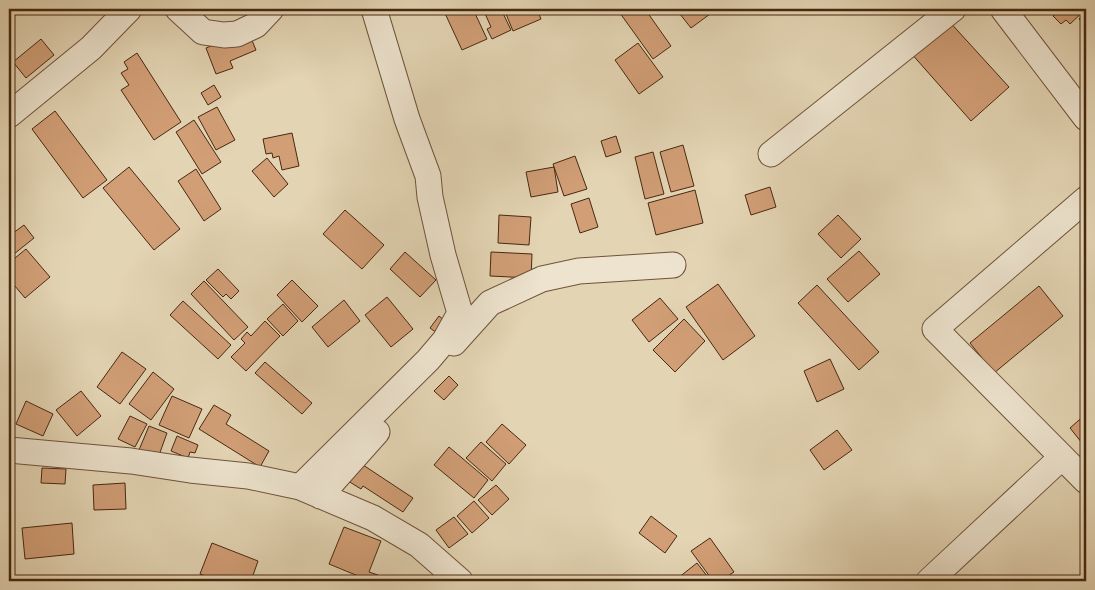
<svg xmlns="http://www.w3.org/2000/svg" width="1095" height="590" font-family="'IM FELL DW Pica',serif">
<style>
.building{fill:#d19e76;stroke:#482811}
.lines{fill:none;stroke-linecap:round;stroke-linejoin:round}
.minor-casing{stroke:#6f533a;stroke-width:27}
.minor{stroke:#ede3ce;stroke-width:25}
</style>
<rect width="100%" height="100%" fill="#e3d4b3"/>
<filter id="stains"><feTurbulence type="fractalNoise" baseFrequency=".004" numOctaves="4"/><feColorMatrix values="0 0 0 0 .2 0 0 0 0 .09 0 0 0 0 .02 0 0 0 .5 -.17"/></filter>
<radialGradient id="worn" r=".72"><stop offset=".6" stop-color="#630" stop-opacity="0"/><stop offset="1" stop-color="#630" stop-opacity=".3"/></radialGradient>
<path class="building" d="M443,9h30l14,30 -25,11z
M483,9h18l10,21 -19,9 -5,-10 4,-2z
M504,9h33l4,10 -28,12z
M617,9h28l26,37 -18,13z
M676,9h31l3,5 -19,14z
M1055,9h31l-16,15 -4,-4 -5,4 -8,-8 5,-4z
M1086,12v14l-7,-7z
M947,19l62,68 -38,34 -61,-69z
M248,31l8,19 -26,11 3,7 -17,6 -10,-26z
M41,39l13,16 -28,23 -13,-16z
M638,43l25,34 -24,17 -24,-34z
M137,53l44,69 -27,18 -33,-50 8,-5 -8,-12 7,-4 -4,-7z
M214,85l7,12 -13,8 -7,-12z
M217,107l18,33 -19,10 -18,-33z
M55,111l52,69 -24,18 -51,-69z
M194,120l27,42 -19,12 -26,-42z
M292,133l7,33 -17,4 -3,-14 -6,2 -1,-5 -6,1 -3,-15z
M616,136l5,16 -15,5 -5,-16z
M683,145l11,41 -23,6 -11,-40z
M653,152l11,42 -19,5 -10,-42z
M575,156l12,33 -23,7 -11,-32z
M267,158l21,26 -14,13 -22,-26z
M129,167l51,62 -26,21 -51,-62z
M554,167l4,25 -27,5 -5,-25z
M196,169l25,40 -17,12 -26,-40z
M770,187l6,20 -25,8 -6,-20z
M695,190l8,33 -47,12 -8,-32z
M589,198l9,29 -18,6 -9,-29z
M345,210l39,35 -22,24 -39,-35z
M499,215l32,2 -2,28 -31,-2z
M838,215l23,24 -20,19 -23,-24z
M24,225l10,13 -25,20v-22z
M26,249l24,28 -25,21 -16,-19v-16z
M859,251l21,23 -32,28 -21,-23z
M405,252l31,28 -16,17 -30,-28z
M491,252l41,2 -1,24 -41,-2z
M218,269l21,22 -8,8 -5,-5 -3,3 -17,-17z
M292,280l26,26 -16,16 -25,-27z
M204,281l44,46 -14,13 -43,-46z
M718,284l37,52 -32,24 -37,-53z
M817,285l62,67 -20,18 -61,-67z
M1039,286l24,30 -69,57 -24,-30z
M387,297l26,32 -22,18 -26,-32z
M660,298l18,21 -29,23 -17,-22z
M344,300l16,21 -32,26 -16,-20z
M183,301l48,44 -13,14 -48,-44z
M283,304l15,17 -15,15 -16,-17z
M439,316l11,9 -9,11 -11,-8z
M684,319l21,22 -30,31 -22,-22z
M265,321l15,15 -34,35 -15,-14 14,-14 -4,-4 6,-7 4,4z
M122,352l24,17 -26,35 -23,-17z
M830,359l14,30 -27,13 -13,-31z
M265,362l47,41 -10,11 -47,-41z
M153,372l21,17 -23,31 -22,-16z
M449,376l9,9 -14,15 -10,-9z
M81,391l20,25 -24,20 -21,-26z
M172,396l30,13 -13,29 -30,-13z
M26,401l27,13 -10,22 -27,-12z
M214,405l17,10 -5,9 43,27 -9,16 -61,-38z
M1086,414v34l-16,-20z
M130,416l17,8 -12,23 -17,-8z
M502,424l24,21 -17,19 -23,-22z
M149,426l18,7 -9,25 -19,-8z
M837,430l15,20 -28,20 -14,-20z
M177,436l21,9 -3,8 -5,-1 -2,6 -17,-7z
M481,442l25,22 -14,17 -26,-23z
M449,447l39,33 -14,18 -40,-33z
M357,461l56,37 -10,14 -40,-26 -2,3 -16,-10z
M42,468l24,1 -1,15 -24,-1z
M125,483l1,26 -32,1 -1,-25z
M496,485l13,14 -17,16 -14,-15z
M474,501l15,17 -17,15 -15,-17z
M651,516l26,20 -12,17 -26,-20z
M454,517l14,17 -19,14 -13,-18z
M72,523l2,31 -49,5 -3,-31z
M344,527l37,14 -12,31 9,3 -2,6h-14l1,-3 -34,-14z
M710,538l24,34 -14,9h-7l-22,-30z
M212,543l46,18 -7,20h-32l-19,-7z
M697,563l14,18h-30l-3,-3z"/>
<g class="lines">
<g class="minor-casing">
<path id="minor" d="M178,9l25,23 21,3 13,-1 19,-9 15,-16
M1003,9l83,109
M9,115l82,-67 38,-39
M771,154l182,-145
M1086,199l-151,130 151,152
M454,343l36,-40 52,-24 37,-8 94,-6
M9,450l122,11 59,9 58,6 52,11 73,31 46,27 41,36
M300,487l128,-127 17,-20 15,-27 -17,-58 -13,-58 -2,-21 -21,-57 -33,-110
M320,496l57,-64
M929,581l133,-124"/>
</g>
<use href="#minor" class="minor"/>
</g>
<rect width="1095" height="590" fill="none" stroke="#e3d4b3" stroke-width="30"/>
<rect x="10" y="10" width="1075" height="570" fill="none" stroke="#482811" stroke-width="2.5"/>
<rect x="15" y="15" width="1065" height="560" fill="none" stroke="#482811"/>
<rect width="100%" height="100%" filter="url(#stains)"/>
<rect width="100%" height="100%" fill="url(#worn)"/>
</svg>
